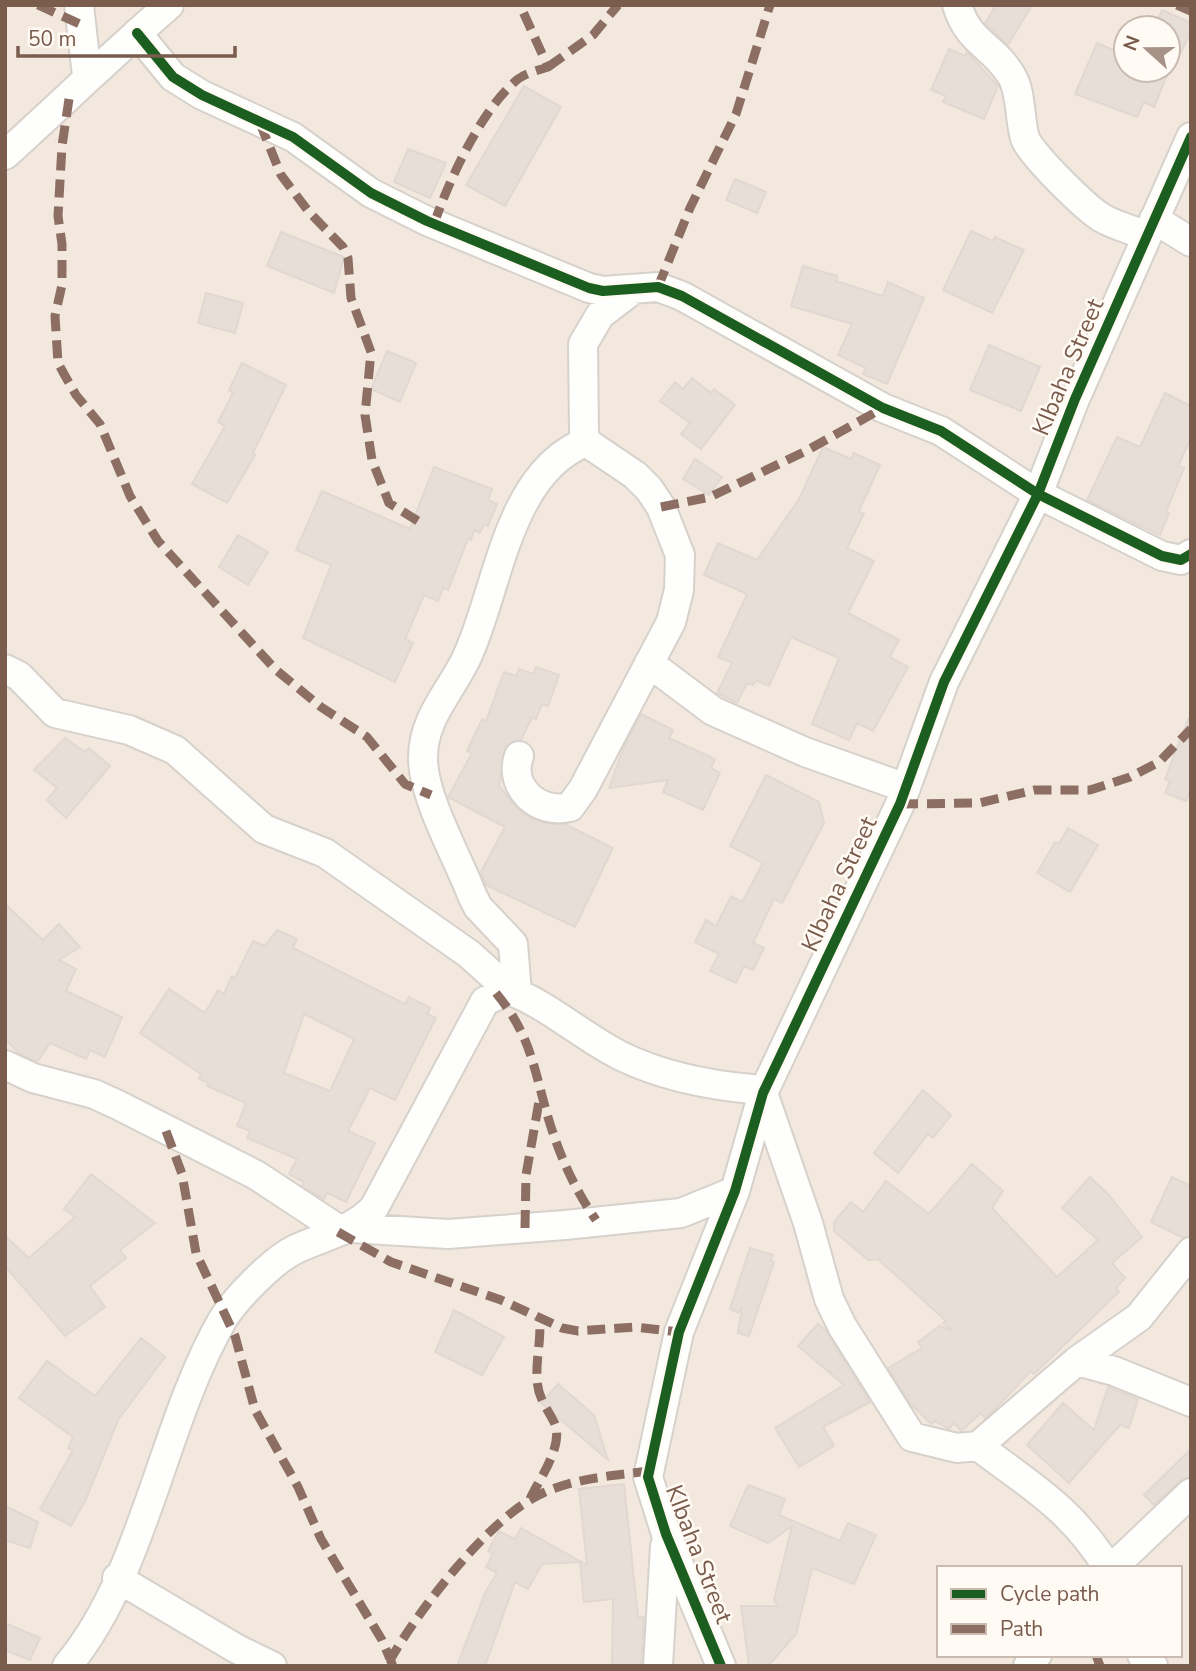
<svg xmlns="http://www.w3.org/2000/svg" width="1196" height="1671" font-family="'Nunito Sans',sans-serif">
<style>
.residential{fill:#f2e8de;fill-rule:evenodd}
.building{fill:#e6ded7;stroke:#e2d8d2;stroke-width:2;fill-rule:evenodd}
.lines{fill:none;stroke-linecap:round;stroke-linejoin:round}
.minor-casing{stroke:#d7d1cb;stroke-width:32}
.minor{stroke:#fefefd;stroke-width:28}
.quiet{stroke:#8d6e63;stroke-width:9;stroke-dasharray:18 9;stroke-linecap:butt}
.cycleway-casing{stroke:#fffaf3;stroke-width:15}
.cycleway{stroke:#1b5e20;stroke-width:10}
.labels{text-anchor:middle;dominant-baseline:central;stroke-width:5;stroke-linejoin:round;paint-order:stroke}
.street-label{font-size:24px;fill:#7a5c4d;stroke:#fffaf3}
</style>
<rect width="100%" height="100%" fill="#f9f5f0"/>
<path class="residential" d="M5,5h1186v1661h-1186zM1126,28h42v42h-42zM939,1568h241v87h-241z"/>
<path class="building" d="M996,5h36l-24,40 -23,-22z
M1162,10l29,13v9l-13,26 -3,-2 -21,51 -10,-5 -7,15 -62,-23 22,-51 29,12v15h42v-42h-14z
M949,49l16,7 2,-4 31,34 -14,33 -41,-17 3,-6 -15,-6z
M524,86l37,21 -56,99 -39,-21z
M408,149l38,14 -16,35 -36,-16z
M735,179l31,13 -9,21 -31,-13z
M971,231l22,10 2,-4 29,13 -32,63 -49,-23z
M281,232l63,25 -10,36 -67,-27z
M803,266l34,10 -1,5 47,15 5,-14 36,16 -37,86 -24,-10 3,-6 -28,-13 14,-31 -61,-18z
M206,293l37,10 -8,30 -37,-10z
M989,345l51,22 -19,44 -51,-21z
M387,351l29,12 -16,39 -29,-13z
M242,363l44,22 -33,68 2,2 -28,48 -35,-19 33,-58 -7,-4 15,-29 -4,-3z
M692,378l19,15 3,-4 21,16 -34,44 -20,-15 9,-11 -30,-22 15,-19 8,7z
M1165,393l26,13v32l-13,28 6,2 -18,44 3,1 -9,22 -73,-35 30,-63 23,10z
M823,447l28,12 3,-6 26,12 -21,46 5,3 -17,34 27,13 -26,52 51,27 -9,17 18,10 -35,64 -16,-8 -8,17 -37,-16 27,-66 -48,-21 -22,49 -13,-6 -3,5 -6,-2 -10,20 -20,-10 15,-30 -14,-6 29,-63 -43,-19 14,-32 39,17 42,-61z
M695,459l27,18 -13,18 -26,-16z
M434,467l58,22 -4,11 9,4 -9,22 -4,-2 -4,9 -6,-3 -3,10 -3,-1 -20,51 -5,-2 -5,13 -14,-6 -19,44 8,4 -18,39 -92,-44 28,-73 -35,-15 26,-59 88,38z
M238,535l30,17 -20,33 -29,-18z
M536,667l23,8 -11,31 -6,-2 -6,15 -4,-2 -11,23 -15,6 -7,40 17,21 14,11 15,5 20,1 48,24 -38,79 -89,-42 -5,-13 24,-45 -57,-30 24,-44 -5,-2 15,-32 4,2 18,-49 12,4 3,-7 14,5z
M641,714l32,16 -4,8 46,21 -4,9 9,5 -17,37 -40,-18 5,-12 -59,8 14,-39z
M1189,717l2,72 -5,12 -21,-8 5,-12 -5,-2z
M65,738l20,14 4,-4 21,18 -44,52 -19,-18 10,-12 -23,-18z
M766,775l53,27 5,21 -42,80 -8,-4 -21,44 11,5 -11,22 -9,-4 -8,17 -26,-12 9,-17 -24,-12 11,-22 10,6 15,-30 11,6 21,-39 -33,-17z
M1068,828l30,17 -28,47 -33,-19 18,-31 4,2z
M5,904l38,36 16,-16 21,23 -21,13 17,9 -10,22 56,26 -17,40 -15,-7 -4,9 -36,-16 -13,19 -19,-9 -13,-15z
M277,930l20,9 -4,9 112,56 4,-7 21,11 -3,6 9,4 -41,82 -25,-12 -22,43 27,12 -29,59 -19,-9 -3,6 -22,-13 2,-4 -15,-8 8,-15 -50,-21 3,-7 -13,-5 9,-23 -39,-17 1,-3 -9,-4 2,-5 -61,-41 29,-44 36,24 13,-23 6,4 8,-18 3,2 18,-37 12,5zM304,1014l50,25 -24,52 -46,-18z
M923,1090l28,25 -18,23 -5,-4 -30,39 -24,-20z
M972,1164l31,27 -11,17 65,69 41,-37 -36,-32 28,-31 18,17 34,43 -30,26 13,15 -9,10 3,4 -85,82 -3,-3 -36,38 -10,9 -4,-5 -20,18 -7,-8 -5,6 -14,-8 -4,3 -21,-21 -22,-35 34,-20 -4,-6 22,-16 13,5 -10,-8 3,-2 -68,-62 -10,1 -34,-29v-9l17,-20 12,10 23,-31 43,33z
M91,1174l64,49 -35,27 6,8 -36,28 15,21 -40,29 -60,-70v-30l24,22 46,-41 -11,-8z
M1172,1177l19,9v50l-8,2 -32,-16z
M750,1248l23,7 -3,5 4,2 -25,74 -11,-3 4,-26 -4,6 -8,-4z
M454,1310l50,27 -22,38 -47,-23z
M818,1324l8,7 44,71 -47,25 11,19 -35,21 -24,-39 69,-43 -46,-39z
M141,1338l24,19 -47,63 -32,79 -15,27 -31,-17 33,-59 -5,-2 5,-11 -54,-39 28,-37 48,35z
M558,1384l36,31 14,45 -67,-57z
M1108,1387l30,12 -9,29 -9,-3 -51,58 -42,-38 36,-42 31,27z
M1191,1449v28l-11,4 -26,24 -10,-10z
M624,1484l14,133h6l-3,49h-29l1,-67 -29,3 -4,-40 -38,2 -14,25 -13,-7 -30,84h-28l28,-73 12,-20 -11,-6 7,-13 -5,-3 11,-20 16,8 6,-11 66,37 -8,-76z
M748,1485l37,14 -6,16 61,26 8,-18 28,12 -22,49 -42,-16 -16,66 -28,32h-19l-8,-60h37l-4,-6 18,-74 -24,17 -38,-17z
M5,1506l33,16 -8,26 -25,-8z
M5,1623l35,15 -10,22 -25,-10z"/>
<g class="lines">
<g class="minor-casing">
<path id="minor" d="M79,5l8,71
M957,5c12,39 35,39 54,70 11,17 8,44 14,63 5,16 62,71 77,80 14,8 31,12 45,18
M137,33l36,44 29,18 91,42 78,56 56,28 162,67 14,3 55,-4 24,9 201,112 58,23 97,63 124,62 19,4 10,-6
M5,155c55,-50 108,-101 164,-150
M1154,219l37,23
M649,663l64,48 92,41 101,36
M5,669l14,7 36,37 74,17 46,20 89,79 61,24 144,101 40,36
M519,756c-11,31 19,59 51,51l13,-18 88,-167 8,-32 1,-35 -19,-48 -12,-18 -14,-14 -49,-33 -2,-10 -1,-88 17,-29 34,-26
M517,993l-4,-49 -35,-37 -6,-12c-15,-39 -48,-96 -49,-135 -1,-41 26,-66 43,-101 32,-66 40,-186 120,-217
M5,1065l28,13 61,16 24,11 138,70 85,56
M763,1093l45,130 21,76 13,27 70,111 45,11 21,-2 99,-85 62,-44 52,-65
M352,1228l96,6 117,-9 116,-12 54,-22
M1077,1361l37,10 77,31
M978,1446c54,41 93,62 130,122
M1112,1568l79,-75
M117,1578l120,71 35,17
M1142,1655l11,11
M67,1666c77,-91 95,-242 156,-347 13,-21 50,-59 73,-70 28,-13 56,-18 78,-41l111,-207 24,-11c41,16 74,47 112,66 41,20 87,29 131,33
M658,1666l7,-120
M721,1666l-55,-132 -18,-57 31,-145 56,-141 28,-98 137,-289 44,-122 94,-188 37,-95 116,-262
M1028,1666l9,-11"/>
</g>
<use href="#minor" class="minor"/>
<path class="quiet" d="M38,5l46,21
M1177,5l14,6
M548,67l45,-32 25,-30
M69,99l-7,47 -4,70 4,28v41l-7,31 3,47 6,11 12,21 24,29 30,72 28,45 117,128 46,38 46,30 38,47 26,11
M260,123l21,52 28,37 34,35 5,11 3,40 20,54 -6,63 7,45 17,43 29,18
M434,224c15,-44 48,-116 84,-145 8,-6 21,-9 30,-12l-28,-62
M658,287l32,-79 46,-94 34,-109
M661,507l49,-10 96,-46 77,-43
M900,804l79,-1 56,-13h55l40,-13 29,-15 32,-33
M496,993c38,46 38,81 55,134 11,34 25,64 45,93
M166,1131l16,43 14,79 39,83 20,74 43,77 23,52 61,101 11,26
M525,1228l1,-53 14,-79
M338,1232l53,30 110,38 61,28 16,3 57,-4 44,5
M530,1499c9,-20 35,-54 24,-77 -8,-16 -17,-25 -17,-45 -1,-21 5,-39 2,-60
M1096,1655l4,11
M389,1662c28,-50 101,-146 154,-169 33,-15 69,-17 105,-22"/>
<g class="cycleway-casing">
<path id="cycleway" d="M137,33l36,44 29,18 91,42 78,56 56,28 162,67 14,3 55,-4 24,9 201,112 58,23 97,63 124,62 19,4 10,-6
M721,1666l-55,-132 -18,-57 31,-145 56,-141 28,-98 137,-289 44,-122 94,-188 37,-95 116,-262"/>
</g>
<use href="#cycleway" class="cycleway"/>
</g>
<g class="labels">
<g class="street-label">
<text transform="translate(1068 367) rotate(-67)">KIbaha Street</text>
<text transform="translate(839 884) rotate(-65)">KIbaha Street</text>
<text transform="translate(699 1554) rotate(69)">KIbaha Street</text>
</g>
</g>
<rect width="1196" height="1671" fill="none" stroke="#7a5c4d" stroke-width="14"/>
<rect x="937" y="1566" width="245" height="91" fill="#fffaf3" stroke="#cabbb1" stroke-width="2"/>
<rect x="951" y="1589" width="35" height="10" fill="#1b5e20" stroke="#cabbb1" stroke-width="2"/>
<text x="1000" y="1601" font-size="21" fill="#7a5c4d">Cycle path</text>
<rect x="951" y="1624" width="35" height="10" fill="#8d6e63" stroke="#cabbb1" stroke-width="2"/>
<text x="1000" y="1636" font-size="21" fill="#7a5c4d">Path</text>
<g transform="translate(1147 49) rotate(291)"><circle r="33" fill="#fffaf3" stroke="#cabbb1" stroke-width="2"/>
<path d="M0-5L12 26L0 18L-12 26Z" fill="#a69286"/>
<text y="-10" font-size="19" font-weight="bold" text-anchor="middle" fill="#7a5c4d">N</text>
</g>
<path d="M18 46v10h217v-10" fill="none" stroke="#7a5c4d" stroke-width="3.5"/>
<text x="28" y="46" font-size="21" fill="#7a5c4d" stroke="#fffaf3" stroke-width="5" paint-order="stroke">50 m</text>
</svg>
